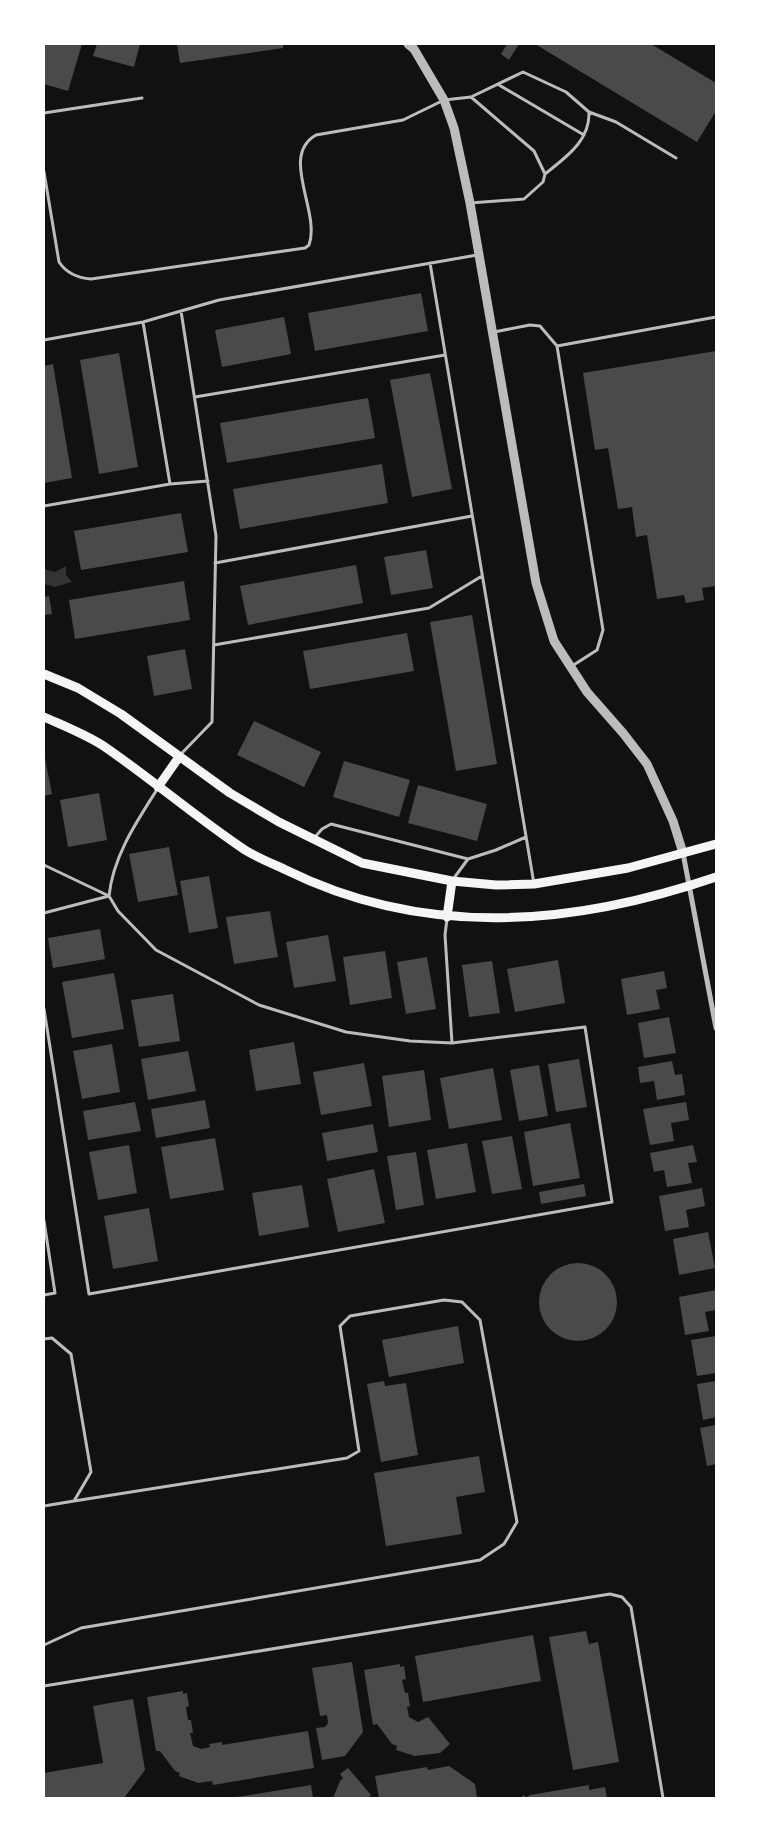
<svg xmlns="http://www.w3.org/2000/svg" width="760" height="1842" font-family="'Fira Sans Condensed',sans-serif">
<style>
.water{fill:#333}
.building{fill:#4a4a4a}
.lines{fill:none;stroke-linecap:round;stroke-linejoin:round}
.service{stroke:#bcbcbc;stroke-width:3}
.minor{stroke:#bcbcbc;stroke-width:5}
.tertiary{stroke:#bcbcbc;stroke-width:9}
.secondary{stroke:#f5f5f5;stroke-width:9}
</style>
<rect width="100%" height="100%" fill="#111"/>
<path class="water" d="M66,566v9l6,7 -17,5 -11,-3v-15l11,3z"/>
<path class="building" d="M44,44h38l-14,47 -24,-7z
M97,44h43l-6,23 -41,-11z
M177,44h106v4l-103,15z
M507,44h12l-10,16 -8,-6z
M535,44h116l65,39v28l-19,31z
M421,293l7,38 -113,20 -7,-38z
M284,317l7,37 -69,13 -7,-37z
M716,351v235l-14,2 2,12 -18,3 -2,-8 -27,4 -10,-64 -11,2 -4,-30 -14,2 -10,-61 -13,2 -12,-77z
M119,353l19,114 -39,7 -19,-114z
M53,364l19,114 -28,5v-117z
M430,373l22,116 -40,8 -22,-117z
M368,398l7,40 -148,25 -7,-40z
M382,464l6,39 -148,26 -7,-40z
M181,513l7,39 -107,18 -7,-39z
M426,550l7,38 -42,7 -7,-38z
M356,565l7,38 -115,22 -8,-39z
M184,581l6,39 -115,19 -6,-39z
M49,596l3,18 -8,1v-18z
M472,615l25,149 -41,7 -26,-149z
M407,633l7,38 -104,18 -7,-38z
M185,649l7,40 -38,7 -7,-40z
M254,721l67,31 -17,35 -67,-32z
M44,753l8,41 -8,2z
M344,761l66,19 -11,37 -66,-20z
M418,785l69,19 -10,37 -69,-18z
M99,793l8,47 -39,7 -8,-47z
M169,847l9,48 -40,7 -9,-48z
M209,876l9,52 -29,5 -9,-52z
M270,911l8,46 -44,7 -8,-47z
M100,929l5,30 -52,9 -5,-30z
M328,935l8,46 -42,7 -8,-46z
M385,951l7,47 -42,7 -7,-48z
M427,957l9,52 -30,5 -9,-52z
M558,960l7,43 -50,9 -8,-43z
M492,961l8,52 -31,4 -7,-52z
M664,971l3,17 -11,2 4,19 -33,6 -6,-36z
M114,973l10,56 -52,9 -10,-56z
M173,994l7,47 -41,6 -8,-47z
M669,1017l7,36 -32,5 -6,-35z
M294,1042l7,42 -45,7 -7,-41z
M112,1044l8,48 -38,7 -9,-48z
M188,1051l8,40 -48,9 -7,-41z
M579,1059l8,48 -31,5 -8,-48z
M672,1061l3,14 7,-1 3,21 -28,5 -3,-19 -14,2 -2,-16z
M364,1063l8,43 -51,9 -8,-43z
M539,1065l9,51 -29,5 -9,-51z
M493,1068l9,52 -53,9 -9,-51z
M424,1070l7,50 -42,7 -7,-51z
M205,1100l5,28 -54,10 -5,-29z
M135,1102l6,29 -53,9 -5,-29z
M686,1102l3,18 -18,3 3,18 -24,4 -7,-36z
M570,1123l10,55 -47,8 -9,-54z
M373,1124l5,28 -51,9 -5,-28z
M512,1136l10,53 -30,5 -10,-53z
M215,1138l9,52 -54,9 -9,-52z
M467,1143l9,49 -40,7 -9,-49z
M129,1145l8,48 -39,7 -9,-48z
M693,1145l4,17 -9,1 4,20 -25,4 -3,-17 -10,2 -4,-19z
M416,1152l8,53 -28,5 -9,-54z
M374,1169l11,54 -47,9 -11,-53z
M584,1184l2,12 -45,8 -2,-12z
M302,1185l7,42 -50,9 -7,-43z
M702,1188l3,18 -19,4 3,17 -24,4 -6,-35z
M149,1208l9,53 -45,8 -9,-53z
M708,1232l7,36 -36,7 -6,-36z
M539 1302a39 39 0 1 1 78 0a39 39 0 1 1-78 0Z
M716,1290v20l-11,2 4,19 -24,4 -6,-38z
M458,1326l6,37 -75,14 -7,-37z
M716,1336v37l-19,3 -6,-36z
M384,1381l1,5 21,-3 12,72 -37,7 -14,-78z
M716,1381v36l-13,3 -6,-36z
M716,1425v39l-9,2 -7,-38z
M479,1456l6,36 -29,5 6,37 -76,12 -12,-73z
M586,1631l3,13 9,-2 21,120 -46,8 -24,-133z
M533,1635l8,46 -118,21 -8,-46z
M352,1662l11,70 -18,24 -23,4 -6,-32 9,-1 3,-4 -1,-8 -7,1 -8,-48z
M400,1664v3l4,-1 2,13 -4,1 3,13h3l2,13 -3,1 2,10 9,5 10,-5 22,27 -10,9 -25,3 -19,-6 1,-4 -5,-2 -15,-20 -4,1 -9,-55z
M183,1691v3l4,-1 2,13 -3,1 2,13h3l2,13h-3l3,13 8,3 9,-2 -1,-3 13,-2v3l86,-14 6,37 -101,17 -1,-4 -14,2 -19,-7 1,-3 -5,-2 -15,-20h-4l-9,-54z
M133,1699l12,71 -21,28h-80v-25l59,-10 -10,-57z
M449,1766l26,18 2,14h-98l-4,-22 52,-9 1,3z
M348,1768l23,27 -3,3h-35l7,-17 3,-3 -3,-4z
M311,1785l2,13h-76v-1z
M589,1785v5l16,-3 2,11h-87l4,-3 2,3 4,-3z"/>
<g class="lines">
<path class="service" d="M499,85l85,50
M471,97l52,-25 43,20 23,20c1,29 -23,45 -44,62
M589,112l27,10 60,36
M44,113l98,-15
M44,172l15,90c8,12 19,16 32,17l214,-31 4,-3c12,-33 -30,-89 7,-110l87,-15 41,-20 27,-3 63,54 11,23 -2,8 -19,17 -54,4
M430,263l104,621
M494,332l36,-7 10,1 17,20 46,284 -6,20 -25,16
M44,340l99,-18 76,-22 258,-45
M557,346l159,-29
M195,397l250,-42
M170,484l38,-3
M44,506l126,-22 -27,-162
M215,563l257,-47
M214,645l215,-37 53,-32
M181,754l31,-32 4,-186 -35,-225
M315,837l7,-8 9,-5 137,35 28,-9 30,-13
M44,865l65,31 9,15 38,39 103,55 87,27 64,9 42,2 133,-16 27,175 -523,92 -45,-285
M454,878l14,-19
M109,896c4,-40 28,-75 49,-108
M44,913l65,-17
M447,919l-2,16 7,108
M44,1221l11,72 -11,2
M44,1339l8,-1 19,16 20,118 -17,29 -30,5
M44,1645l37,-17 399,-68 24,-16 13,-22 -37,-202 -18,-18 -18,-2 -94,16 -10,10 19,125 -12,7 -273,43
M44,1686l566,-92 12,3 9,10 32,191"/>
<path class="minor" d="M683,853l33,175"/>
<path class="tertiary" d="M408,44l6,5 30,51 10,28 16,75 66,380 18,58 33,51 36,41 24,31 26,57 10,32"/>
<path class="secondary" d="M44,674l34,14 43,26 109,79 49,29 83,41 90,18 44,4 38,-1 94,-16 88,-24
M44,717c20,9 43,18 61,30 48,33 92,71 140,103 13,8 28,14 41,20 140,69 287,56 430,7
M158,787l21,-30
M447,917l5,-36"/>
</g>
<rect width="760" height="1842" fill="none" stroke="#ffffff" stroke-width="90"/>
</svg>
